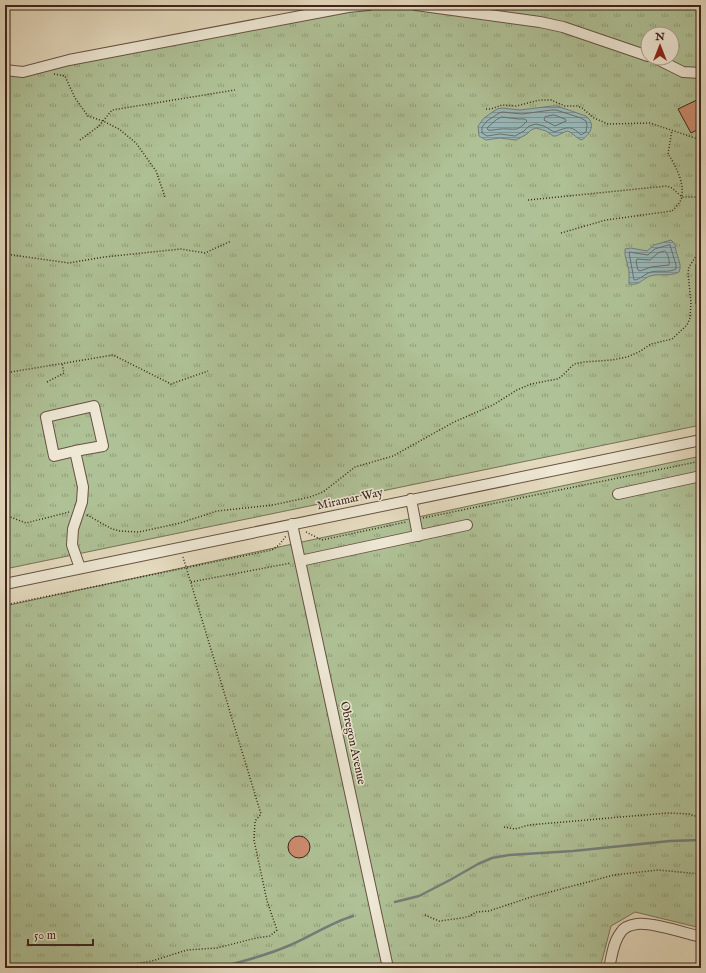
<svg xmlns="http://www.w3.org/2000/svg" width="706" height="973" font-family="'IM FELL English',serif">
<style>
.grass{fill:url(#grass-tufts);stroke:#767359;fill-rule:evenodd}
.water{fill:url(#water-rules);stroke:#747e7b}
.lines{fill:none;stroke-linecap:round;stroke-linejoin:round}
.shore{stroke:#6b6f6b;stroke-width:1}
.stream{stroke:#747e7b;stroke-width:2.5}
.building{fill:#cc8b6e;stroke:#3e251c}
.minor-casing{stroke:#685245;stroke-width:12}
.path{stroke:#3e251c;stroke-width:1.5;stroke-dasharray:1 2;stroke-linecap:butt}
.minor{stroke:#eee8d5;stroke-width:10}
.labels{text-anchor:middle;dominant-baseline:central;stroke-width:3;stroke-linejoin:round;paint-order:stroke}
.street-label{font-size:12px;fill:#3e251c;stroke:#eee8d5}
</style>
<defs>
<pattern id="grass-tufts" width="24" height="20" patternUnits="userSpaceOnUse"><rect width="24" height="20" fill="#afc196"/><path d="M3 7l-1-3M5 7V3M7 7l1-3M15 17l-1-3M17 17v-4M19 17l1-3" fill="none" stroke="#909d7a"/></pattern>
<pattern id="water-rules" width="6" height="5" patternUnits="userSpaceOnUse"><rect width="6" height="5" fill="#98b9ba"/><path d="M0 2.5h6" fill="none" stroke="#7d9696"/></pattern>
</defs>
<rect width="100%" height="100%" fill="#e5dbbf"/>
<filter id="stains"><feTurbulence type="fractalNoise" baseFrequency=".005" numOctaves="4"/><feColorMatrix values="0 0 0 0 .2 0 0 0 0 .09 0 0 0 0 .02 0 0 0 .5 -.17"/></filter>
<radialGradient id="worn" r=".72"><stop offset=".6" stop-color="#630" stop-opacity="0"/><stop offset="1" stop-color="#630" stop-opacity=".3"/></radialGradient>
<path class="grass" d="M349,5h352v420l-696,144v-499l18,2zM648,34h24v24h-24z
M701,456v472l-66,-16 -24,14 -11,42h-595v-362z"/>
<path class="water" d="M552,106h5l29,10c10,8 5,17 -4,24l-3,-1 -9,-7 -3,-1 -11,5h-3l-7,-5 -10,-3 -5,2 -4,4 -11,6 -16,-2 -14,2 -7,-4 -1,-10 6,-8 13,-9 5,-1 18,2z
M671,240l4,4c0,10 8,20 4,28 -9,5 -19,1 -29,4 -8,3 -11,10 -21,8v-13l-4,-16v-6l6,-1 16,3 7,-6z"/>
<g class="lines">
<path class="shore" d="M552,110h4l25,8 5,3 1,4 -1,7 -5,3c-11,-11 -14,-7 -27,-3l-10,-6 -8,-2 -7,2 -5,5 -9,5 -15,-2 -13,2 -5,-3v-6l5,-6 12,-8 4,-1 18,2z
M554,115l11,4 1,2 -11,5 -11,-6 1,-3z
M502,117l17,2h6l2,2c-11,12 -12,7 -26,8 -5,0 -9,2 -13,1l-1,-2 9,-8z
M670,245l6,20v4c-7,4 -17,1 -25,3 -7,2 -11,8 -17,8l-5,-28 19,3 7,-6z
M665,251c3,2 5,11 4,14l-18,2 -11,4 -2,-1 -2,-9 1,-2 13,1 8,-7z"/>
<path class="stream" d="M395,902l24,-6 31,-16 28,-16 14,-6 17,-3 64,-4 97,-10 31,-1
M217,968c24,-6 48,-12 71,-22 22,-9 42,-23 65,-30"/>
</g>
<path class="building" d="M701,98v30l-10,5 -13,-24z
M696,264h5v40h-5z
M288 847a11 11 0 1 1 22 0a11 11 0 1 1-22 0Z"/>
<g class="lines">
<g class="minor-casing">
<path id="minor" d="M416,5l124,17 23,5 85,29
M655,58l28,14 18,1
M5,70l18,2 46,-12 279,-53 21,-2
M75,451l-21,5 -8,-39 48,-11 9,40 -28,5 8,36 -1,15 -9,27 -1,16 8,23
M618,494l83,-18
M411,499l7,37
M292,524l96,444
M300,561l167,-36
M5,584l696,-144
M609,968c3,-12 4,-26 12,-36 3,-5 9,-7 16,-8 14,-2 48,9 64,13"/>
</g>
<path class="path" d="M54,74l11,2 10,22 13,18 15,5 16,8 17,14 20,28 9,26
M486,109h5l11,-4 14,1 24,-6h11l14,6h12l5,2 12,10 14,6 42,-1 51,17
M80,140l19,-14 13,-16 123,-20
M528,200l139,-14 5,2 10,9h14l5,6
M561,233l45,-13 66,-9c4,-4 10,-10 10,-16 2,-13 -7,-31 -14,-41l4,-24
M5,254l64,9 35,-6 77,-8 24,4 26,-12
M5,373l108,-18 58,29 37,-13
M47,382l17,-9 -2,-10
M5,515l21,8 43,-11
M87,515l25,14 8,2 19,1 41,-9 37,-12 56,-6 37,-8 13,-5 32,-25 38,-11 61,-34 39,-17 24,-15 14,-6 26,-5 4,-2 13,-13 10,-2 28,-2 15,-3 12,-5 12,-8 21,-5 15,-14 3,-7 1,-15 -3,-30 1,-6 9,-14 3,-10v-27
M423,518l278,-57
M306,532l16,8 84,-18
M191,582l100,-19
M5,605l267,-55 7,-5 7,-9
M504,827l11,2 14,-4 138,-12 22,1 12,4
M425,915l14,6 23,-3 8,-2 6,-4 13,-1 42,-14 83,-22 44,-5 43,4
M111,968l41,-7 35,-11 30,-2 39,-10 14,-2 7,-6 -10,-29 -13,-61 1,-19 6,-7 -78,-257
M284,968l6,-2 8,2"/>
<use href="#minor" class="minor"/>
</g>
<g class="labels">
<g class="street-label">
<text transform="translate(350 499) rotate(-12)">Miramar Way</text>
<text transform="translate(353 743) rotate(78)">Obregon Avenue</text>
</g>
</g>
<rect width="706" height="973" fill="none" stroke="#e5dbbf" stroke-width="20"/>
<rect x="6" y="6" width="694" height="961" fill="none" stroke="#3e251c" stroke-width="2"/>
<rect x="10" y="10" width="686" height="953" fill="none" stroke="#3e251c"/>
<g transform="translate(660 46)"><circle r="19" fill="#eee8d5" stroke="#a89a8b"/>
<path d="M0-3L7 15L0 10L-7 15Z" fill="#8f2418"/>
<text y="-6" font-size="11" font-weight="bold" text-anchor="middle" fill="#3e251c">N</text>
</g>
<path d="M28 939v6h65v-6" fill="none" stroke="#3e251c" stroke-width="2"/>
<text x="34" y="939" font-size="12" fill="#3e251c" stroke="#eee8d5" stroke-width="3" paint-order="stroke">50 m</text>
<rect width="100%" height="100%" filter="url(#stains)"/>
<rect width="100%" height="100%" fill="url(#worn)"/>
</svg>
